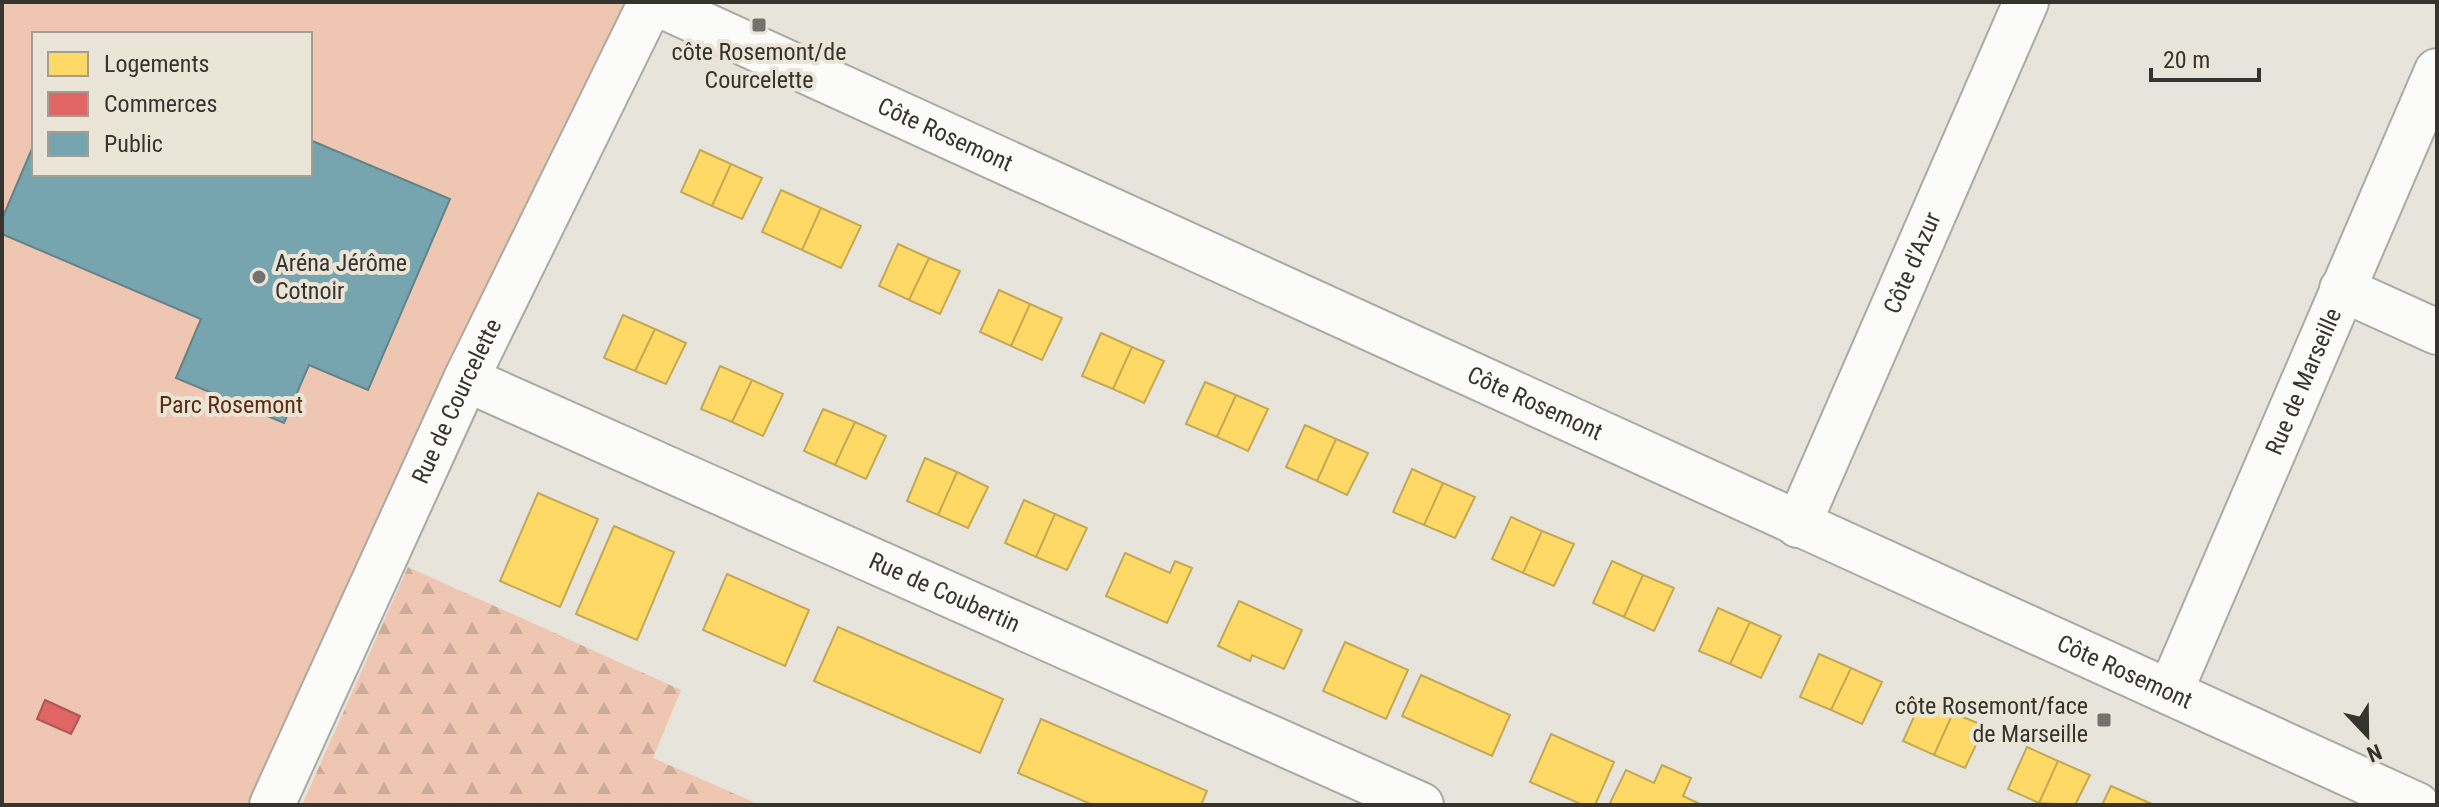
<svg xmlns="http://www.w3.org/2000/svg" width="2439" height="807" font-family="'Roboto Condensed',sans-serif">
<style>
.forest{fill:url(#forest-firs)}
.green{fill:#eec6b1;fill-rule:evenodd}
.homes{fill:#ffd966;stroke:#c3a856;stroke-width:2}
.shops{fill:#e06666;stroke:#ad5756;stroke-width:2}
.public{fill:#76a5af;stroke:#638389;stroke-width:2}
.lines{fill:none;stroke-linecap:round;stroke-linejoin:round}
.minor-casing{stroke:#aba9a3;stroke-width:48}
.minor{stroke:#fbfbfa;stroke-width:44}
.poi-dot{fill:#74726c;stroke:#ebe5d8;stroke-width:3}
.labels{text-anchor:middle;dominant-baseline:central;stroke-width:8;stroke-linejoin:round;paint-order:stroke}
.poi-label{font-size:24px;fill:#36342f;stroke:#ebe5d8}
.street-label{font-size:24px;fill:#36342f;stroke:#ebe5d8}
.park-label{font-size:24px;fill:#602b0f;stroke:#ebe5d8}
</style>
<defs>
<pattern id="forest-firs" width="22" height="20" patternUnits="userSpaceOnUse" patternTransform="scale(2)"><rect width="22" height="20" fill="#eec6b1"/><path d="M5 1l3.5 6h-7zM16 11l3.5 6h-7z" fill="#cdab99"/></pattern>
</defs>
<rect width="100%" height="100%" fill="#e7e4dc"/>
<path class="forest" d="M408,567l273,123 -28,68 107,47h-458z"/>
<path class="green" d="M2,2h651l11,4 -367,799h-295zM34,34h276v140h-276z"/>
<path class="homes" d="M700,150l31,14 -19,42 -31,-14z
M731,164l31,14 -20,41 -30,-13z
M781,190l40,18 -19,42 -40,-18z
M821,208l40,18 -20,42 -39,-18z
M898,244l31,14 -20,42 -30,-14z
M929,258l31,13 -20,43 -31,-14z
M999,290l31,14 -19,42 -31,-14z
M1030,304l32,14 -20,42 -31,-14z
M623,315l32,14 -20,42 -31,-13z
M655,329l31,14 -20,41 -31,-13z
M1101,333l31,14 -19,42 -31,-13z
M1132,347l32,14 -20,42 -31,-14z
M720,366l32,14 -20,42 -31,-13z
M752,380l31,14 -20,42 -31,-14z
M1205,382l31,13 -19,42 -31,-13z
M1236,395l32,14 -20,42 -31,-14z
M823,409l32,13 -20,43 -31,-14z
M855,422l31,14 -20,43 -31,-14z
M1305,425l31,14 -19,42 -31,-14z
M1336,439l32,14 -21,42 -30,-14z
M925,458l32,14 -19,43 -31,-14z
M1412,469l31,14 -19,42 -31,-13z
M957,472l31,15 -20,41 -30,-13z
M1443,483l32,14 -20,41 -31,-13z
M538,493l60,26 -38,88 -60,-26z
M1024,500l31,14 -19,43 -31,-14z
M1055,514l32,14 -20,42 -31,-13z
M1511,517l31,14 -19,42 -31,-14z
M614,526l60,26 -37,88 -61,-26z
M1542,531l32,13 -20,42 -31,-13z
M1125,553l45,20 5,-12 17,7 -25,55 -61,-27z
M1612,561l31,14 -19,42 -31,-14z
M727,574l82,36 -24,56 -82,-36z
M1643,575l31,13 -20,43 -30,-14z
M1239,601l63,29 -18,39 -32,-14 -2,6 -32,-15z
M1718,608l32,14 -20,42 -31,-13z
M1750,622l31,14 -20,42 -31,-14z
M838,627l165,72 -23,54 -166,-72z
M1345,642l63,28 -22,49 -63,-28z
M1819,654l32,14 -20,42 -31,-13z
M1851,668l31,14 -20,42 -31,-14z
M1421,675l89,40 -18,41 -90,-40z
M1922,699l31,14 -19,42 -31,-14z
M1953,713l32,13 -20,42 -31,-13z
M1041,719l166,72 -6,14h-108l-75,-32z
M1551,734l63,28 -19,43h-12l-53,-23z
M2027,747l31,14 -19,42 -31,-14z
M2058,761l32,14 -15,30 -36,-2z
M1662,765l29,13 -8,18 19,9h-93l17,-35 28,13z
M2111,786l43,19h-52z"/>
<path class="shops" d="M45,700l35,16 -9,18 -34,-15z"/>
<path class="public" d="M310,140l140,59 -82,191 -59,-25 -25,58 -108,-45 25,-59 -199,-85v-15l32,-75v30h276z"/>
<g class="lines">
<g class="minor-casing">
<g id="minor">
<path id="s1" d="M654,2l1763,803"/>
<path d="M2342,289l95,43"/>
<path id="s2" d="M466,379l955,426"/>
<path id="s3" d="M1798,525l228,-523"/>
<path id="s4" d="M2170,692l267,-621"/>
<path id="s5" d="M272,805l194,-426 185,-377"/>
</g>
</g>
<use href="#minor" class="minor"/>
</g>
<g class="poi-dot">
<rect x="751" y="17" width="16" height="16" rx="4"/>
<circle cx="259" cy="277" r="8"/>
<rect x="2096" y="712" width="16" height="16" rx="4"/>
</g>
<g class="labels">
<g class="poi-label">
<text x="759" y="52">côte Rosemont/de<tspan x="759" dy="28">Courcelette</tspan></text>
<text x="275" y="263" text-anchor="start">Aréna Jérôme<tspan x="275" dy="28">Cotnoir</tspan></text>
<text x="2088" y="706" text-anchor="end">côte Rosemont/face<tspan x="2088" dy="28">de Marseille</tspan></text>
</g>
<g class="street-label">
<text stroke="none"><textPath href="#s1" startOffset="320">Côte Rosemont</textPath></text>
<text stroke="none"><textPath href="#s3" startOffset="286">Côte d'Azur</textPath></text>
<text stroke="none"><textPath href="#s4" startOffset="338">Rue de Marseille</textPath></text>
<text stroke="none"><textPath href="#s5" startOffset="444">Rue de Courcelette</textPath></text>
<text stroke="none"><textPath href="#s1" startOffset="968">Côte Rosemont</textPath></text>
<text stroke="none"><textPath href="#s2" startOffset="524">Rue de Coubertin</textPath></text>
<text stroke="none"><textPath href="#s1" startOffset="1616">Côte Rosemont</textPath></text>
</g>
<g class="park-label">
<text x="231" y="405">Parc Rosemont</text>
</g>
</g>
<rect width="2439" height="807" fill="none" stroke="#36342f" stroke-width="8"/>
<rect x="32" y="32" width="280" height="144" fill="#ebe5d8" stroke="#a39e94" stroke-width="2"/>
<rect x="48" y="52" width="40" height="24" fill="#ffd966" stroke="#a39e94" stroke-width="2"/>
<text x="104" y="72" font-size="24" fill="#36342f">Logements</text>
<rect x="48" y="92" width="40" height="24" fill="#e06666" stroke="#a39e94" stroke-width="2"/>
<text x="104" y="112" font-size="24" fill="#36342f">Commerces</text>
<rect x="48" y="132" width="40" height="24" fill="#76a5af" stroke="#a39e94" stroke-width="2"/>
<text x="104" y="152" font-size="24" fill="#36342f">Public</text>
<g transform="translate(2367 735) rotate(158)" stroke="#ebe5d8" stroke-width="6" paint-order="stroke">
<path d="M0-6L14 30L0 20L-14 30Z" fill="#36342f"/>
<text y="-12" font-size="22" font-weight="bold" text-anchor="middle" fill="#36342f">N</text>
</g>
<path d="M2151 68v12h108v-12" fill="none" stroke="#36342f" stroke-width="4"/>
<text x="2163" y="68" font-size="24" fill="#36342f" stroke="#ebe5d8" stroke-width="6" paint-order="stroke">20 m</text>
</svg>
